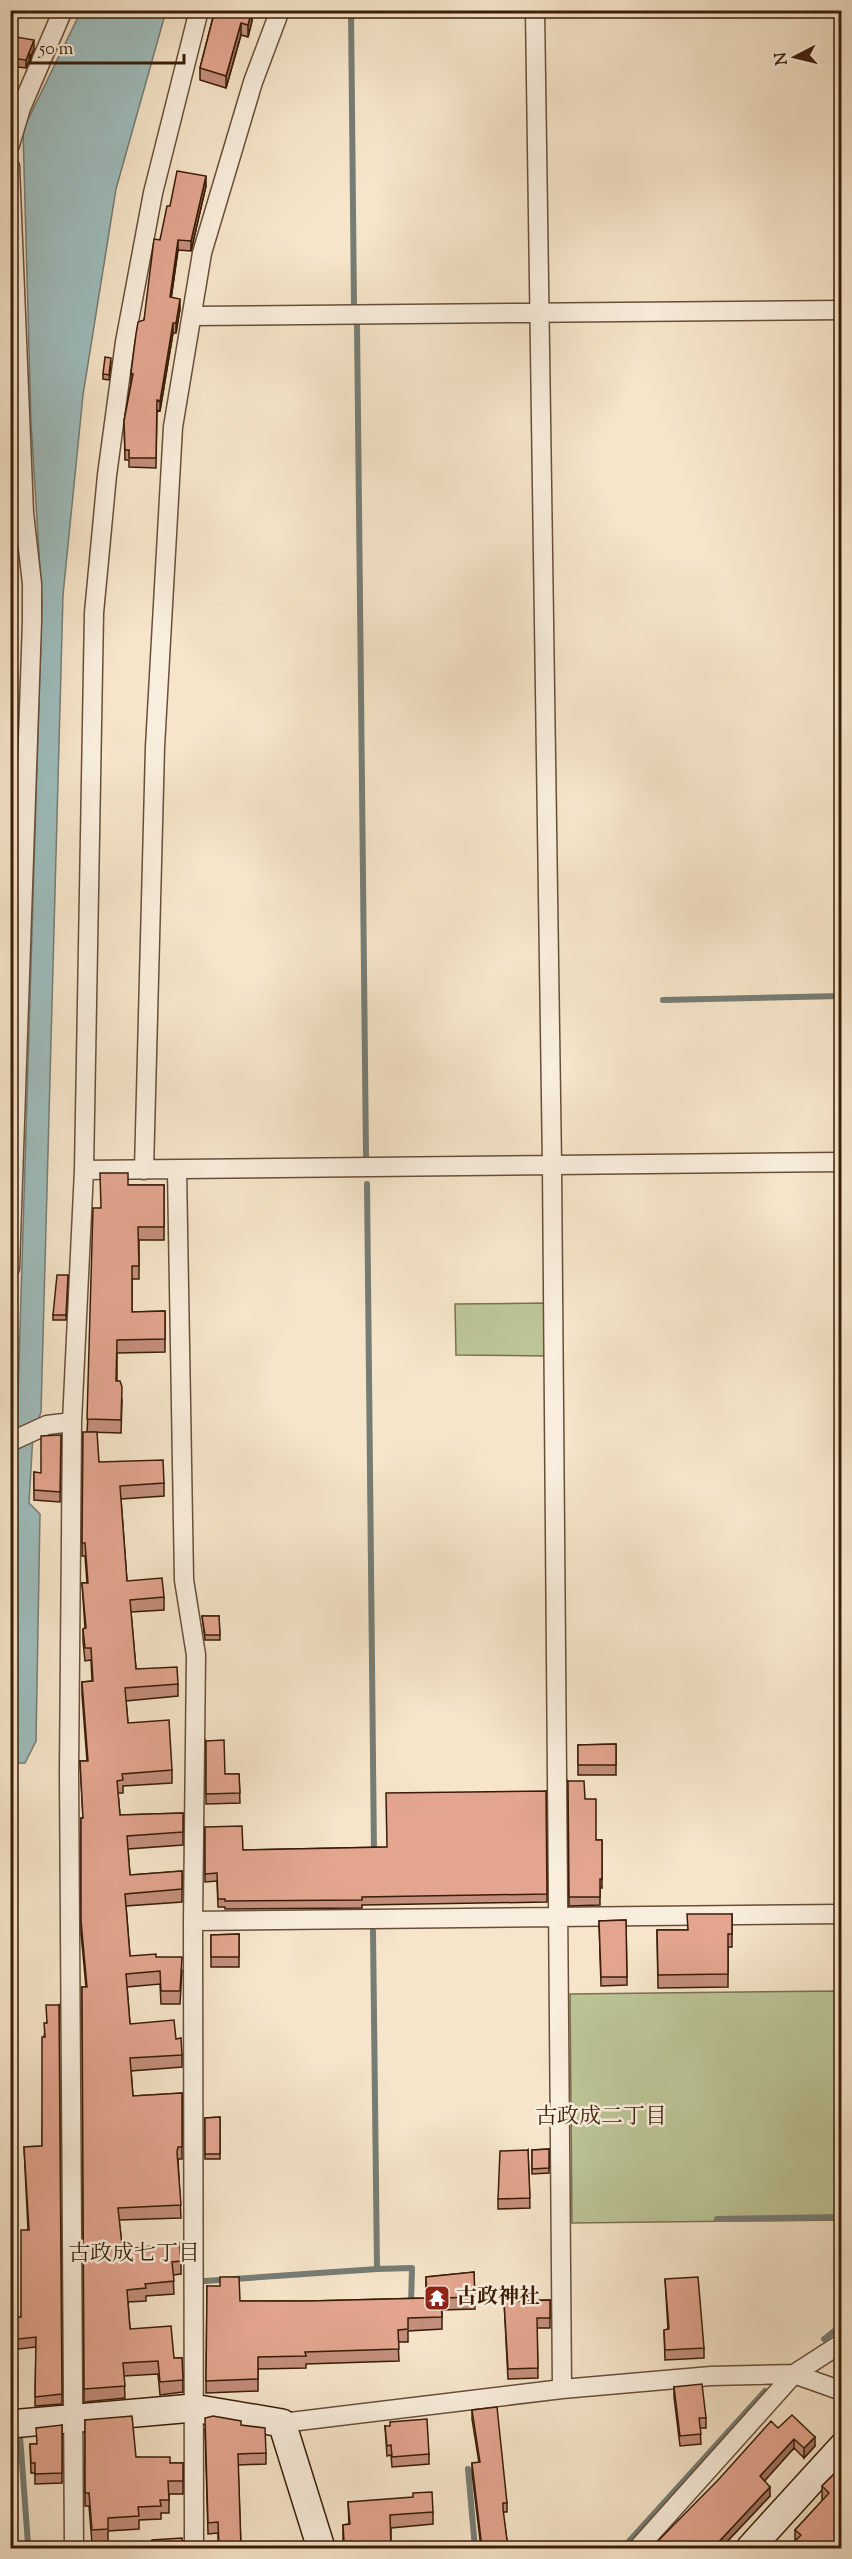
<svg xmlns="http://www.w3.org/2000/svg" width="852" height="2559" font-family="'Sorts Mill Goudy','Noto Serif JP',serif">
<style>
.green{fill:#bcc597;stroke:#7b7150;stroke-width:1.5}
.water{fill:#9ebdbd;stroke:#767d75;stroke-width:1.5}
.lines{fill:none;stroke-linecap:round;stroke-linejoin:round}
.stream{stroke:#767d75;stroke-width:6}
.street-casing{stroke:#694f38;stroke-width:21}
.secondary-casing{stroke:#3a1d08;stroke-width:30}
.street{stroke:#f9eedd;stroke-width:18}
.secondary{stroke:#f9eedd;stroke-width:27}
.wall{fill:#c38e7b;stroke:#3a1d08;stroke-width:1.5}
.shaded-wall{fill:#9f7464;stroke:#3a1d08;stroke-width:1.5}
.building{fill:#e3a58f;stroke:#3a1d08;stroke-width:1.5}
.labels{text-anchor:middle;dominant-baseline:central;stroke-width:5;stroke-linejoin:round;paint-order:stroke}
.poi-label{font-size:21px;font-weight:bold;fill:#3a1d08;stroke:#f9eedd;text-anchor:start}
.neighbourhood-label{font-size:22px;fill:#3a1d08;stroke:#f9eedd}
</style>
<rect width="100%" height="100%" fill="#f6e5ca"/>
<filter id="stains"><feTurbulence type="fractalNoise" baseFrequency=".00333" numOctaves="4"/><feColorMatrix values="0 0 0 0 .2 0 0 0 0 .09 0 0 0 0 .02 0 0 0 .5 -.17"/></filter>
<radialGradient id="worn" r=".72"><stop offset=".6" stop-color="#630" stop-opacity="0"/><stop offset="1" stop-color="#630" stop-opacity=".3"/></radialGradient>
<path class="green" d="M546,1303v53l-90,-1 -1,-51z
M841,1991v229l-269,3 -2,-229z"/>
<path class="water" d="M81,11h85l-50,178 -33,206 -20,200 -22,817 -8,22 -4,69 11,11 -4,227 -11,22h-9l-5,-14v-122l31,-1025 -11,-180 -8,-292z"/>
<g class="lines">
<path class="stream" d="M351,10l3,297
M357,324l9,832
M663,1000l179,-4
M367,1184l7,671
M373,1931l4,338 35,-1 -1,36
M717,2219l125,-2
M205,2281l172,-12
M824,2339l18,-14
M20,2436l8,108
M468,2469l7,79
M623,2548l142,-157"/>
<g class="street-casing">
<path id="street" d="M535,10l17,1156 10,1223
M10,145l11,-37 42,-98
M10,167l14,346 8,71v37l-22,647
M192,316l650,-6
M84,1170l758,-8
M144,1170l11,-423 18,-320 29,-174 51,-171 27,-72
M177,1170l7,410 12,75 -3,266 1,627
M10,1442l37,-17 25,-3
M193,1921l649,-7
M282,2423l280,-34 149,-13 83,-2 48,17
M74,2548l-5,-777 3,-349 12,-252 10,-557 13,-138 18,-133 28,-149 46,-183
M638,2548l156,-174 48,-31"/>
</g>
<g class="secondary-casing">
<path id="secondary" d="M10,2424l183,-16 89,15 39,125
M750,2548l92,-101"/>
</g>
<use href="#street" class="street"/>
<use href="#secondary" class="secondary"/>
</g>
<path class="wall" d="M211,10h41v11l-4,16 -7,-2 -15,53 -26,-8v-12l13,-51 -2,-1z
M10,36l24,13 -8,19 -16,-2z
M206,186l-15,65 -13,-1 -7,48 9,11 -4,24h-3l-13,78 -3,-1 -1,58 -27,-1v-7h-4l-1,-39 7,-38v-10l13,-53 16,-80 10,-34z
M111,363l-2,17 -6,-1v-5z
M128,1185h36v55h-25v39h-7v33l33,-1v41l-48,1v28l5,19 -1,33 -34,-1 13,-224z
M68,1275l-2,45h-13v-5z
M83,1432l16,30 65,21v13l-43,3 6,82 37,16v13l-33,2 5,57 42,15v12l-52,5 2,22 44,47v13l-49,3v7h-5l2,22 63,-2v32l-55,4 2,26 52,-4v31l-56,4 4,50 26,1 26,13 -2,34h-19l-1,-20 -33,3 3,37 46,15 6,16v12l-51,4 2,25 49,-3v66h-4l3,59 -62,2 3,25 3,4 56,12v13l-8,1 1,19 -28,2v5l-18,1 2,27 44,29h8l1,34 -23,3 -2,-21 -34,2 1,22 -41,4 -2,-415h4l-5,-54v-115h2l-3,-57h7l-5,-66v-13l10,-1 -1,-21 -6,1 -2,-20v-12l2,-1 -3,-45h5l-2,-27h-3z
M61,1435l-1,67 -26,-2v-28l7,1z
M202,1616h17l1,24h-15z
M206,1741l19,33h14l1,29 -34,1z
M616,1744v31h-38v-30z
M568,1781l17,18 11,41h6v48h-2v17l-31,1z
M546,1791l1,111 -185,3v3l-137,1v-2h-7l-1,-26 -12,1v-55l38,23 144,-3z
M732,1914v33h-4v40l-70,1 -1,-58h30z
M626,1920l1,65 -26,1 -2,-65z
M239,1934v33h-28v-32z
M59,2005l3,399 -27,2 1,-59 -26,3v-32l11,-1 7,-87 -4,-83 18,-1 2,-109 2,-14z
M220,2117v42h-15v-41z
M549,2149v24l-17,1v-24z
M528,2150l2,58 -32,1v-10z
M474,2272l1,37 -33,1v19l-34,2v11h-10l1,19 -93,3v4l-48,1v22l-52,2 1,-107 33,15h69l117,-3v-21z
M665,2279l39,69v10l-39,2 -1,-30 4,-1z
M550,2300v28h-13l1,50 -30,1 -4,-78z
M674,2387l32,31v10h-6l1,16 -21,2 -6,-49z
M472,2410l35,93v9h-4l5,36h-27l-9,-75v-10h7l-7,-44z
M85,2420l51,37 34,6h13v31h-14v19h-8v6l-22,1v9l-31,2v11l-16,1 -3,-37h-4z
M62,2425v58l-27,1v-11h-4l-1,-29h6z
M241,2425l25,28v11l-28,1 3,83h-23v-15l-10,1 -3,-105z
M385,2426l44,28v10l-37,3 -1,-12 -4,1z
M778,2428l37,18 -11,12 -10,-10 -30,33 6,15 -49,52h-70z
M842,2466v82l-47,-8v-10l27,-29v-15z
M348,2502l85,10v12l-42,4v20h-48v-23l6,-1z"/>
<path class="shaded-wall" d="M252,10v11l-4,16v-12z
M241,23v12l-15,53v-12z
M34,40v9l-8,19v-8z
M206,176v10l-15,65v-10z
M178,240v10l-8,57v-10z
M180,299v10l-4,24v-10z
M173,323v10l-13,78v-10z
M815,2437v9l-11,12v-10z
M794,2439v9l-34,38v-10z
M770,2487v9l-49,52h-8z"/>
<path class="building" d="M215,10h37l-4,15 -7,-2 -15,53 -26,-8z
M10,36l24,4 -8,20 -16,-2z
M177,171l29,5 -15,65 -13,-1 -8,57 10,2 -4,24h-3l-13,78 -3,-1 -1,58h-27v-8h-4l-1,-29 9,-47 -2,-1 5,-39 2,-12 6,-2 10,-81 6,1 7,-34h3z
M105,357l6,1 -2,17 -6,-1z
M100,1173h28v12h36v42h-26l1,39h-7v46l33,-1v28l-48,1 -1,41h4l2,6 -1,33 -34,-1 6,-211h8z
M57,1275h11l-2,40h-13z
M83,1432h14l2,30 64,-2 1,23 -44,3 7,95 35,-3 2,19 -34,3 6,69 41,-2 1,17 -53,4 3,35 41,-3 3,50 -50,4 1,6 -6,1 3,34 63,-2v19l-56,4 3,39 52,-4v18l-57,5 5,62 26,-2v3h26l-2,34h-19l-1,-20 -34,3 4,50 44,-4 2,19 5,-1 1,17 -52,3 3,38 49,-3v54h-4l-1,5 4,53 -63,3 4,37 3,-1v5l54,-6 2,18 -9,1 2,19 -29,3 1,4 -19,2 3,39 41,-3 3,32h8l1,22 -23,2 -2,-21 -35,2 2,23 -41,3 -2,-402h5l-6,-66v-103h2l-3,-57h8l-6,-79 11,-1 -2,-33h-6l-2,-19 3,-1 -4,-45h6l-3,-40h-3z
M61,1435l-1,57 -26,-2v-18l7,1v-37z
M202,1616h17l1,19h-15z
M224,1740l1,34h14l1,19 -34,1v-53z
M616,1744v21h-38v-20z
M568,1781h16l1,18h11v41h6v39h-2v18h-31z
M546,1791l1,103 -185,3v3l-137,1v-2h-7l-1,-26 -12,1v-47l37,-1 1,24 144,-3 -1,-54z
M687,1914h45v20h-4v40l-70,1 -1,-45h31z
M626,1920l1,57h-26l-2,-56z
M239,1934v23h-28v-22z
M46,2005h13l3,389 -27,3 1,-60 -26,3v-22l11,-1v-87h8l-5,-83 18,-1v-109h3l-1,-14h3z
M220,2117v37h-15v-36z
M549,2149v19l-17,1v-19z
M528,2150l2,48 -32,1 2,-48z
M474,2272l1,25 -34,1 1,19 -34,1v11l-10,1 1,19 -94,3 1,4 -48,1v22l-52,2 1,-95h13v-9h19l1,24h69l118,-3 -1,-21z
M698,2277l6,71 -39,2 -1,-20 5,-1 -4,-50z
M550,2300v18h-13l1,50 -30,1 -4,-68z
M702,2384l4,34h-7l2,16 -21,2 -6,-49z
M497,2407l10,96h-4v6l5,39h-26l-10,-85 8,-1 -8,-52z
M792,2415l23,22 -11,11 -10,-9 -34,37 10,11 -57,61h-5l-5,-5 -6,5h-46l68,-69 52,-58 7,7z
M132,2416l4,41h34v6h13v18h-15l1,19h-9l1,6 -23,1 1,9 -31,2v11l-16,1 -3,-37h-4v-73z
M213,2416l28,5v4l24,3 1,25 -28,1 3,94h-22l-1,-26 -10,1 -3,-105z
M427,2419l2,35 -37,3 -1,-12 -4,1 -2,-20h5v-4z
M62,2425v48l-27,1v-11h-4l-1,-19h7l-1,-16z
M842,2466v82h-54l13,-13 -6,-5 34,-37 -7,-7z
M432,2492l1,20 -43,3 1,33h-39l-1,-7 -7,1 -1,-17 7,-1 -2,-22 65,-5v-4z
M182,2538l1,10h-30l-1,-8z"/>
<defs>
<g id="temple-square" transform="scale(1.35)"><rect x="-9" y="-9" width="18" height="18" rx="4" fill="#8f2418" stroke="#f9eedd"/><path d="M0-6L5-2H3V0L6.5 2.5H4V6H1.5V3h-3V6H-4V2.5H-6.5L-3 0V-2H-5Z" fill="#fff"/></g>
</defs>
<g fill-rule="evenodd">
<use href="#temple-square" x="437" y="2298"/>
</g>
<g class="labels">
<g class="poi-label">
<text x="456" y="2298">古政神社</text>
</g>
<g class="neighbourhood-label">
<text x="601" y="2118">古政成二丁目</text>
<text x="134" y="2255">古政成七丁目</text>
</g>
</g>
<rect width="852" height="2559" fill="none" stroke="#f6e5ca" stroke-width="36"/>
<rect x="12" y="12" width="828" height="2535" fill="none" stroke="#3a1d08" stroke-width="3"/>
<rect x="18" y="18" width="816" height="2523" fill="none" stroke="#3a1d08" stroke-width="1.5"/>
<g transform="translate(795 57) rotate(263)" stroke="#f9eedd" stroke-width="4.5" paint-order="stroke">
<path d="M0-4.5L10 22L0 15L-10 22Z" fill="#3a1d08"/>
<text y="-9" font-size="16" font-weight="bold" text-anchor="middle" fill="#3a1d08">N</text>
</g>
<path d="M30 54v9h154v-9" fill="none" stroke="#3a1d08" stroke-width="3"/>
<text x="39" y="54" font-size="18" fill="#3a1d08" stroke="#f9eedd" stroke-width="4.5" paint-order="stroke">50 m</text>
<rect width="100%" height="100%" filter="url(#stains)"/>
<rect width="100%" height="100%" fill="url(#worn)"/>
</svg>
